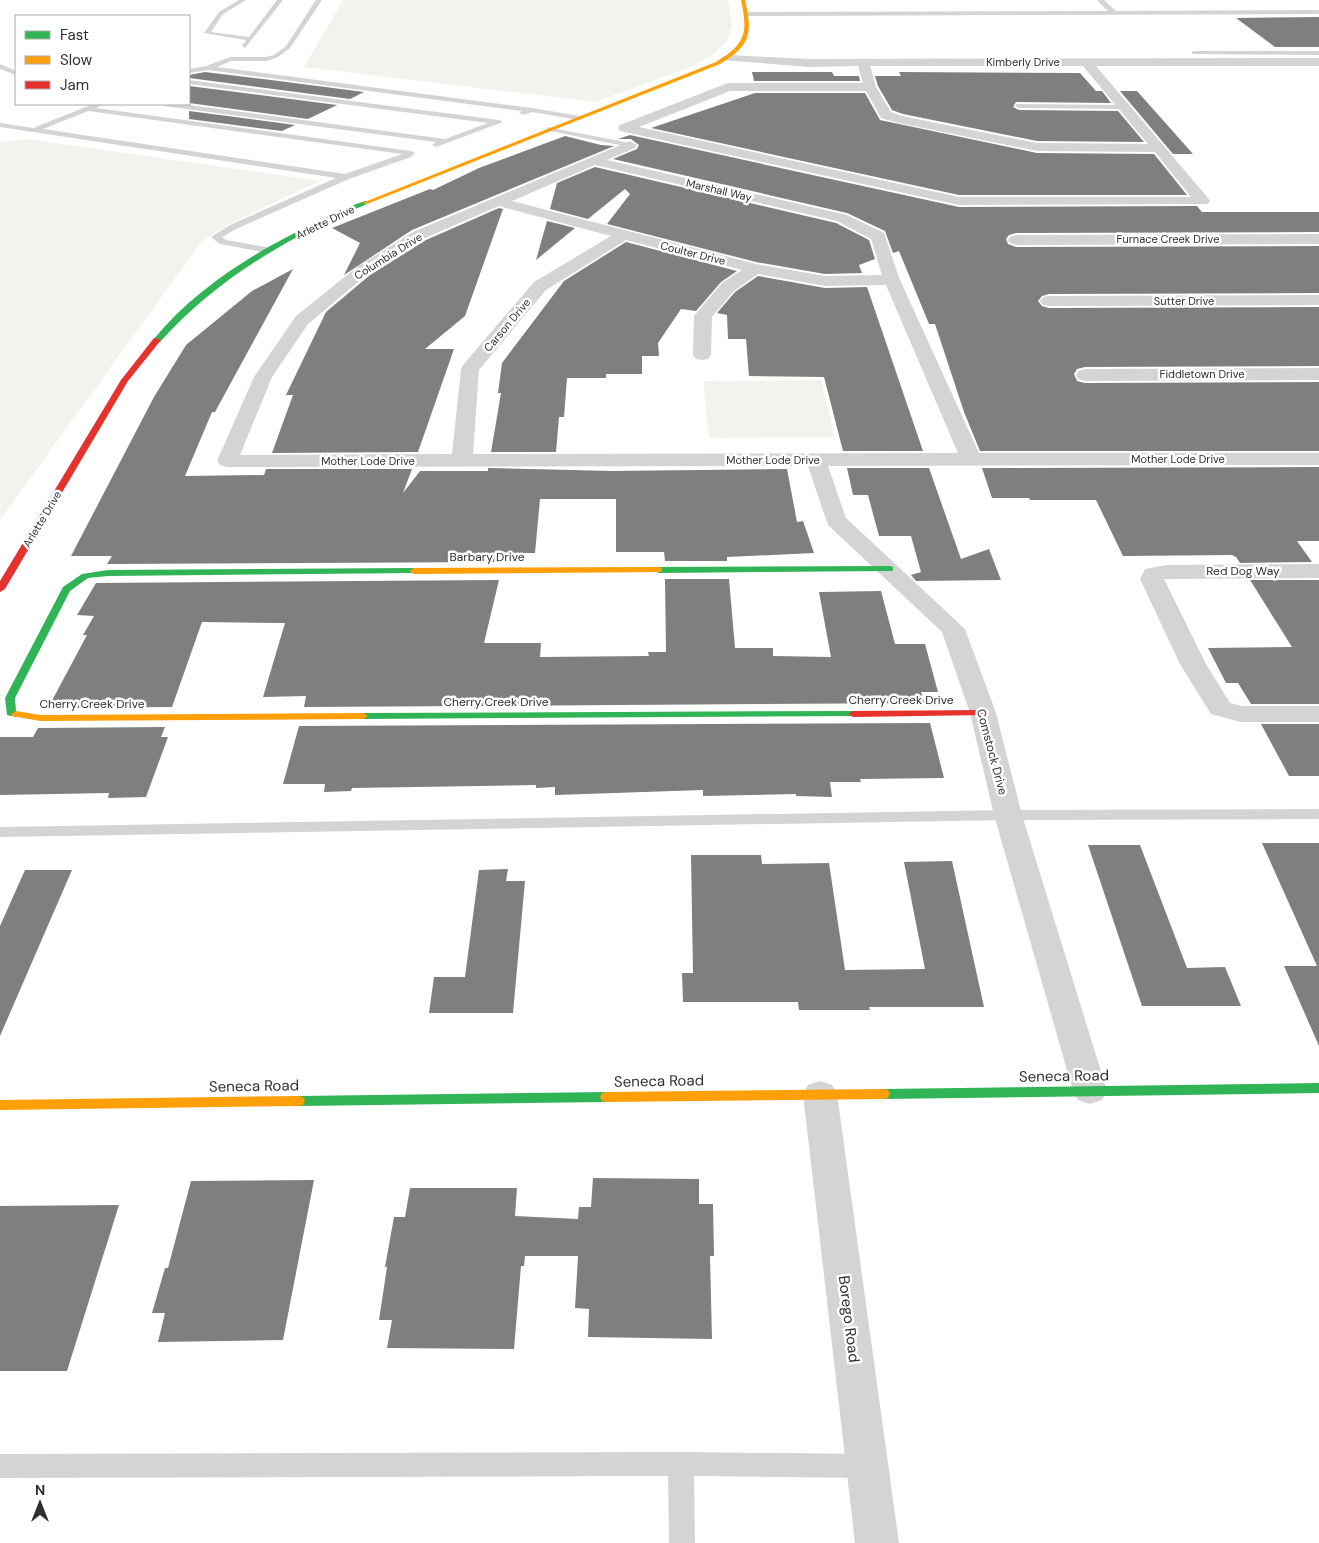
<svg xmlns="http://www.w3.org/2000/svg" width="1319" height="1543" font-family="'DM Sans',sans-serif">
<style>
.green{fill:#f1f4ed}
.building{fill:#7f7f7f}
.lines{fill:none;stroke-linecap:round;stroke-linejoin:round}
.lane{fill:#d4d4d4;fill-rule:evenodd}
.street{fill:#d4d4d4;fill-rule:evenodd}
.fast{fill:#30b455;fill-rule:evenodd}
.slow{fill:#ff9f0a;fill-rule:evenodd}
.jam{fill:#e5322d;fill-rule:evenodd}
.labels{text-anchor:middle;dominant-baseline:central;stroke-width:5;stroke-linejoin:round;paint-order:stroke}
.far-street-label{font-size:11px;fill:#2f2f2f;stroke:#fff}
.street-label{font-size:12px;fill:#2f2f2f;stroke:#fff}
.near-street-label{font-size:15px;fill:#2f2f2f;stroke:#fff}
</style>
<rect width="100%" height="100%" fill="#fff"/>
<path class="green" d="M343,0h385l4,26 -5,15 -15,14 -21,12 -96,35 -291,-35z
M27,139l293,42 -91,43 -27,17 -202,279v-378z
M821,380l14,57 -126,1 -6,-57z"/>
<path class="building" d="M1319,17v30h-44l-39,-29z
M205,72l66,8 93,12 -14,7 -161,-21v-3z
M752,72h80l2,4h25l1,5h-106z
M899,72l181,1 16,18h6l9,12 -95,-1 -3,5 6,3 99,1 26,31 -107,-1 -134,-27 -11,-4 -14,-24 -3,-10h26z
M189,86l148,19 -29,14 -119,-16z
M1120,91h17l56,63h-20z
M755,93h110l15,27 157,33 117,1 33,41h-228l-308,-67z
M189,111l106,14 -13,6 -93,-12z
M630,135l329,72 238,-1 5,6h117v20l-303,1 -7,2 -3,4 2,5 8,3 303,-1v47l-270,1 -7,2 -4,5 4,5 7,2 270,-1v59l-234,1 -8,2 -3,5 3,7 8,2 234,-1v69h-339l-16,-39 -29,-88h-6l-30,-73 -6,2 -8,-22 -38,-18 -234,-54 24,-10 2,-4 -8,-6h-13z
M565,136l36,9 13,1 -202,84 -68,45 16,-32 -28,-15 98,-39 3,1 46,-22z
M595,167l241,56 33,17 6,19 -16,6 3,8 -37,1 -69,-12 -149,-38 23,-30 -5,-5 -37,30 -38,-10 7,-26z
M499,208l4,1 -38,107 -40,33h29l-36,103 -146,1 21,-58h-7l40,-83 44,-37 56,-35z
M547,221l28,7 -39,32z
M626,242l111,29 -16,11 -25,29 -15,-2 -23,34 1,13h-17v18h-36v4h-39l-3,39h-5l-3,35h-65l10,-59h-3l4,-30 62,-82z
M293,269l-78,143h-3l-27,64 79,-1 2,-6h146l-9,24 17,-22h68v-3l124,3 175,-2 10,53 6,-1 11,32 -87,4v4h-62l-1,-9h-48v-53h-76l-5,54h-30l-2,9 -396,2 5,-8h-41l83,-159 32,-52 66,-54z
M758,276l67,12 42,-1 56,164h-80l-19,-74 -75,-1 -3,-37h-18l-1,-24 -10,-2 18,-21z
M1319,467v74h-22l15,21 -72,1 -4,-6 -4,-2 -109,1 -27,-56h-66l-1,-2h-37l-10,-30z
M847,468h82l32,91 28,-10 12,31 -85,1 -5,-6 10,-3 -10,-36h-32l-11,-41h-15z
M665,579h64l6,69h38v8l58,1 -12,-65 62,-1 14,53h30l13,48h-17l4,11 -621,4 2,-11 -43,1 22,-74 -83,-1 -30,85 -124,1 39,-73h-4l11,-19 -17,-1 19,-32 403,-3 -15,63h57l-1,14 109,-1 -1,-4h18z
M1250,580h69v124h-68l-13,-21h-12l-18,-35 84,-1z
M930,723l14,55 -84,1 1,3h-31l2,15 -36,-1v-2l-93,2v-6l-148,5v-8l-19,1v-3l-184,3 -1,3 -27,1 1,-8h-42l16,-58z
M1261,724h58v52h-30z
M165,727l-4,10h7l-22,60 -38,1 1,-5 -109,2v-58h33l5,-9z
M1262,843h57v203l-35,-80h33z
M1088,845h52l47,123 38,-1 16,39h-99z
M691,855h70l1,9 67,-1 16,107 80,-1 -21,-107 48,-1 32,146h-115l1,3h-71l-1,-8h-115l-1,-29h11z
M508,869l-2,12h19l-12,132h-84l5,-36h31l14,-107z
M25,870h47l-72,166v-110z
M593,1178l106,1v25h14l1,52h-4l2,83 -124,-2 1,-28 -14,-1 3,-52h-53l-1,10h-3l-7,83 -127,-1 5,-28h-13l8,-53h-2l9,-50h11l5,-29h107l-2,28 63,3 1,-12h12z
M314,1180l-31,160 -125,2 7,-29h-13l13,-45h3l23,-87z
M119,1205l-52,166h-67v-165z"/>
<g class="lines">
<path class="lane" d="M239,0h7l-23,14 -12,18 38,5 28,-37h6l-38,48 -3,-2 4,-6 -42,-7 15,-21z
M316,0h6l-32,48 -12,9 -12,4h-35l-14,6 315,41 48,8 4,2 -4,2 -48,-8 -9,3 -4,-2 3,-2 -314,-41 -19,3v-4l17,-3 24,-9h36l8,-2 12,-9z
M1097,0h7l12,11 203,-1v4l-573,2 -3,-2 3,-2 362,-1z
M1194,51h125v4l-127,-1v-2z
M0,64l16,7v4l-16,-6z
M189,80l310,40 4,2 -67,25 -4,-2 4,-3 -272,-36 -1,-2h19l263,35 43,-16 -299,-39z
M93,104l8,1 -5,3 315,43 4,2 -4,4 -62,22 -113,50 -14,8 4,3 45,8 2,2 -5,3 -48,-9 -9,-7 19,-12 106,-47 -336,-51v-4l33,5zM88,111l314,43 -57,20 -302,-45z
M1016,104l108,1 4,2 -4,2 -105,-1 -4,-2z
M547,127l83,16 4,2 -4,2 -80,-16h-3z
M1319,809v10l-311,1 -1008,17v-10l1008,-17z
M681,1452l186,2 9,4 4,8 -4,8 -9,4 -173,-2 1,67h-26l-1,-67 -668,2v-24z"/>
<path class="street" d="M727,55l83,4 509,-1v8h-223l112,132 2,3 -2,3 -249,1 -339,-74 -2,-3 2,-3 108,-42h135l-5,-17 -48,1 -87,-7 -2,-2zM870,66h213l65,78 -111,-1 -135,-27 -11,-4 -15,-25zM730,91h136l15,27 18,5 138,28 118,1 36,45h-232l-320,-70z
M630,141l7,4 -2,3 -28,12 240,55 37,18 16,47 79,173h340v12l-491,1 18,52 119,111 31,84 26,102 85,276 -5,9 -12,4 -12,-4 -5,-9 -79,-276 -24,-102 -28,-81 -114,-107 -20,-59 -581,1 -7,-2 -3,-4 37,-84 42,-61 61,-49 56,-35zM595,165l242,56 34,18 11,36 -57,1 -69,-12 -244,-63zM499,206l112,30 -77,46 -71,83 -2,4 -9,85 -212,1 32,-78 36,-53 61,-51 56,-35zM626,240l116,30 -20,13 -28,33 -1,39 3,4 6,1 6,-1 3,-4 1,-38 22,-26 24,-17 67,12 61,-1 72,168 -485,1 6,-84 67,-80z
M1319,234v10l-303,1 -6,-2 -2,-3 2,-3 6,-2z
M1319,295v10l-270,1 -6,-1 -3,-4 3,-4 6,-1z
M1319,368v12l-234,1 -7,-2 -2,-4 2,-4 7,-2z
M1319,564v14l-155,1 42,85 24,39 12,3h77v16h-78l-30,-8 -31,-50 -40,-85 5,-10 21,-4z
M820,1081l12,4 5,9 62,449h-44l-52,-449 5,-9z"/>
<path class="fast" d="M365,201l2,1v2c-78,33 -150,74 -207,138l-7,-2c43,-53 106,-91 166,-119 15,-7 30,-15 46,-20z
M890,566l3,1v4l-234,2 -5,-3 5,-3z
M414,568l5,3 -2,2 -309,3 -20,2 -18,13 -55,107 1,13 5,3 -5,3 -9,-2 -2,-17 58,-111 19,-13 26,-4z
M853,711l5,3 -1,2 -494,3 -5,-3 5,-3z
M1319,1083v10l-436,6 -5,-1 -2,-4 2,-4 5,-1z
M607,1092l5,1 2,4 -2,4 -5,1 -309,4 -5,-1 -2,-4 2,-4 5,-1z"/>
<path class="slow" d="M741,0h4c8,34 5,46 -25,64l-353,140 -5,-1 354,-141c30,-18 32,-29 25,-62z
M659,567l3,1v4l-248,2 -5,-3 5,-3z
M16,711l24,4 323,-2 5,3 -5,3 -323,2 -28,-5 -1,-2z
M883,1089l5,1 2,4 -2,4 -5,1 -276,3 -5,-1 -2,-4 2,-4 5,-1z
M298,1096l5,1 2,4 -2,4 -5,1 -298,4v-10z"/>
<path class="jam" d="M154,338l7,2 -33,41 -123,208 -5,3v-11l121,-201z
M983,710l5,3 -1,2 -134,2 -5,-3 5,-3z"/>
</g>
<g class="labels">
<g class="far-street-label">
<text x="1023" y="62">Kimberly Drive</text>
<text transform="translate(719 190) rotate(13)">Marshall Way</text>
<text transform="translate(325 222) rotate(-26)">Arlette Drive</text>
<text x="1168" y="239">Furnace Creek Drive</text>
<text transform="translate(693 253) rotate(14)">Coulter Drive</text>
<text transform="translate(388 256) rotate(-32)">Columbia Drive</text>
<text x="1184" y="301">Sutter Drive</text>
<text transform="translate(507 325) rotate(-50)">Carson Drive</text>
<text x="1202" y="374">Fiddletown Drive</text>
<text x="1178" y="459">Mother Lode Drive</text>
<text x="773" y="460">Mother Lode Drive</text>
<text x="368" y="461">Mother Lode Drive</text>
<text transform="translate(42 519) rotate(-59)">Arlette Drive</text>
</g>
<g class="street-label">
<text x="487" y="557">Barbary Drive</text>
<text x="1243" y="571">Red Dog Way</text>
<text x="901" y="700">Cherry Creek Drive</text>
<text x="496" y="702">Cherry Creek Drive</text>
<text x="92" y="704">Cherry Creek Drive</text>
<text transform="translate(992 752) rotate(75)">Comstock Drive</text>
</g>
<g class="near-street-label">
<text transform="translate(1064 1076) rotate(-1)">Seneca Road</text>
<text transform="translate(659 1081) rotate(-1)">Seneca Road</text>
<text transform="translate(254 1086) rotate(-1)">Seneca Road</text>
<text transform="translate(849 1319) rotate(83)">Borego Road</text>
</g>
</g>
<rect x="15" y="15" width="175" height="90" fill="#ffffff" stroke="#acacac"/>
<rect x="25" y="31" width="25" height="8" fill="#30b455" stroke="#acacac"/>
<text x="60" y="40" font-size="15" fill="#2f2f2f">Fast</text>
<rect x="25" y="56" width="25" height="8" fill="#ff9f0a" stroke="#acacac"/>
<text x="60" y="65" font-size="15" fill="#2f2f2f">Slow</text>
<rect x="25" y="81" width="25" height="8" fill="#e5322d" stroke="#acacac"/>
<text x="60" y="90" font-size="15" fill="#2f2f2f">Jam</text>
<g transform="translate(40 1503)" stroke="#ffffff" stroke-width="4" paint-order="stroke">
<path d="M0-4L9 19L0 12L-9 19Z" fill="#2f2f2f"/>
<text y="-8" font-size="14" font-weight="bold" text-anchor="middle" fill="#2f2f2f">N</text>
</g>
</svg>
